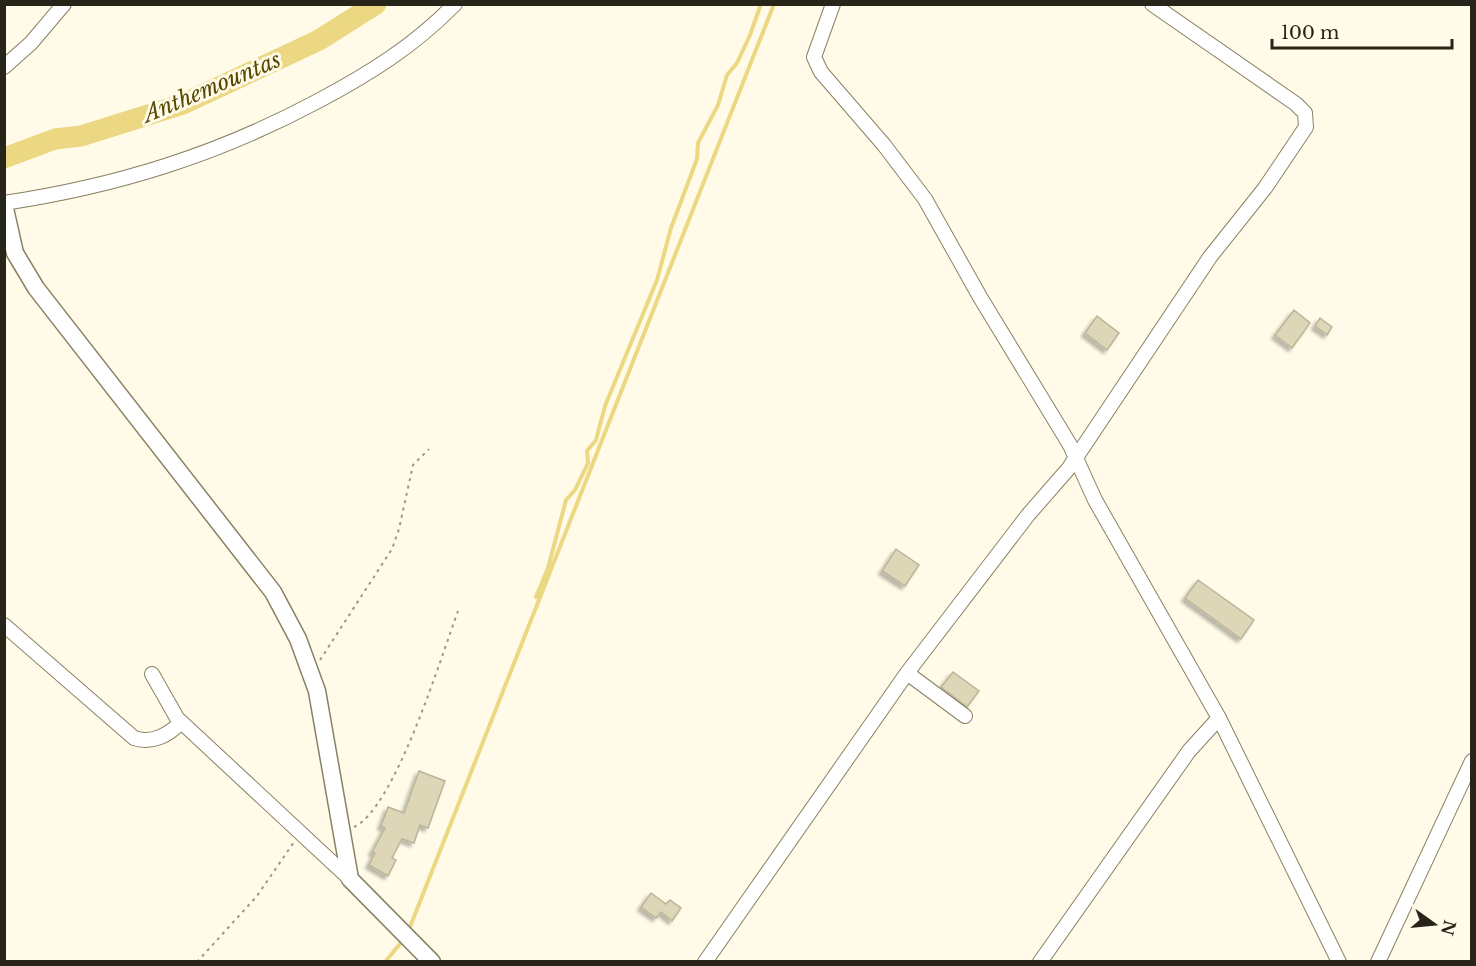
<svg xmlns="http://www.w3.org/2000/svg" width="1476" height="966" font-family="'Libre Baskerville',serif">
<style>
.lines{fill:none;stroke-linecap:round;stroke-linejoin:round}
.stream{stroke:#ecd782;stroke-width:4}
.river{stroke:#ecd782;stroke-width:21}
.building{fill:#ddd6b7;stroke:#bbb497;stroke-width:1.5;filter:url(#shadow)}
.minor-casing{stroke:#888165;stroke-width:16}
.tertiary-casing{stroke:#888165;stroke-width:19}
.path{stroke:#9b9888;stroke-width:2;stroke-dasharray:3 4.5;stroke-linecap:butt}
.minor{stroke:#fff;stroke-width:14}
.tertiary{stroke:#fff;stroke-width:16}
.labels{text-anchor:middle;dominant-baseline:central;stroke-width:6;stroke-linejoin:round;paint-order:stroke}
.water-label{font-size:22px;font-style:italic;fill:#574901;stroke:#fffbe8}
</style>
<defs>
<filter id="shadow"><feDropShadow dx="-3.5" dy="3.5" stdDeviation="1.5" flood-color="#0004"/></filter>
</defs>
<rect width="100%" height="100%" fill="#fffbe8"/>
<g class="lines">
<path class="stream" d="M536,597l12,-29 18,-68 9,-10 13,-27 -1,-12 9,-11 9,-34 52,-126 14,-52 26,-69 1,-16 20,-38 9,-30 10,-12 13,-28 11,-31
M408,932l366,-928
M385,962l19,-23"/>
<path class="river" d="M4,158l51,-19 26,-3 102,-32 136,-64 57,-36"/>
</g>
<path class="building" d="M1294,310l16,13 -18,25 -17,-13z
M1097,316l22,17 -12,17 -22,-17z
M1320,318l12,9 -5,8 -12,-9z
M896,549l23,16 -14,21 -23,-15z
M1198,580l56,40 -13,19 -56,-41z
M953,672l26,19 -12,16 -26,-20z
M419,771l26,10 -17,47 -8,-3 -6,18 -12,-4 -10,19 4,2 -8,16 -19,-11 6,-12 -3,-1 13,-24 -4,-2 7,-19 16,6z
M651,893l15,11 4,-4 11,8 -9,13 -11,-9 -5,6 -15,-11z"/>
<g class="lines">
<g class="minor-casing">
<path id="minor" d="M833,4l-19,53 7,15 63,73 41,54 55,98 90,148 25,55 124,218 120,244
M4,67l27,-24 33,-39
M4,203c113,-17 213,-48 314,-102 51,-27 96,-55 137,-97
M4,625l130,113c18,6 35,-3 47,-16
M907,673l58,43
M152,674l25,44 173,161
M705,962l202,-289 121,-158 41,-47 141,-211 55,-69 41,-61 -1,-14 -9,-9 -144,-100
M1040,962l149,-211 30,-33
M1378,962l94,-201"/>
</g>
<g class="tertiary-casing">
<path id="tertiary" d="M4,204l11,49 21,35 237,304 25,47 19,52 33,188 82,83"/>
</g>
<path class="path" d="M320,660l72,-111 7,-20 14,-64 16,-16
M354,827c41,-19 87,-170 104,-216
M197,962l60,-66 37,-54"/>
<use href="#minor" class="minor"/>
<use href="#tertiary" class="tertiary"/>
</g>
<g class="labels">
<g class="water-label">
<text transform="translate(212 87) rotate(-23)">Anthemountas</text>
</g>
</g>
<rect width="1476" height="966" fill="none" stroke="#272519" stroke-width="12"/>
<g transform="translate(1434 924) rotate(105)" stroke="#fffbe8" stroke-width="4.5" paint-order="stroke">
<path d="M0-4.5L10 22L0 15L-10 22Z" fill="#272519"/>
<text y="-9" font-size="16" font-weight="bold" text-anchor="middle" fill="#272519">N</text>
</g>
<path d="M1272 39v9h180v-9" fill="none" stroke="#272519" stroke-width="3"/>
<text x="1281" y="39" font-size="18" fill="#272519" stroke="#fffbe8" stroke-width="4.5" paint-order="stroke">100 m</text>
</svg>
